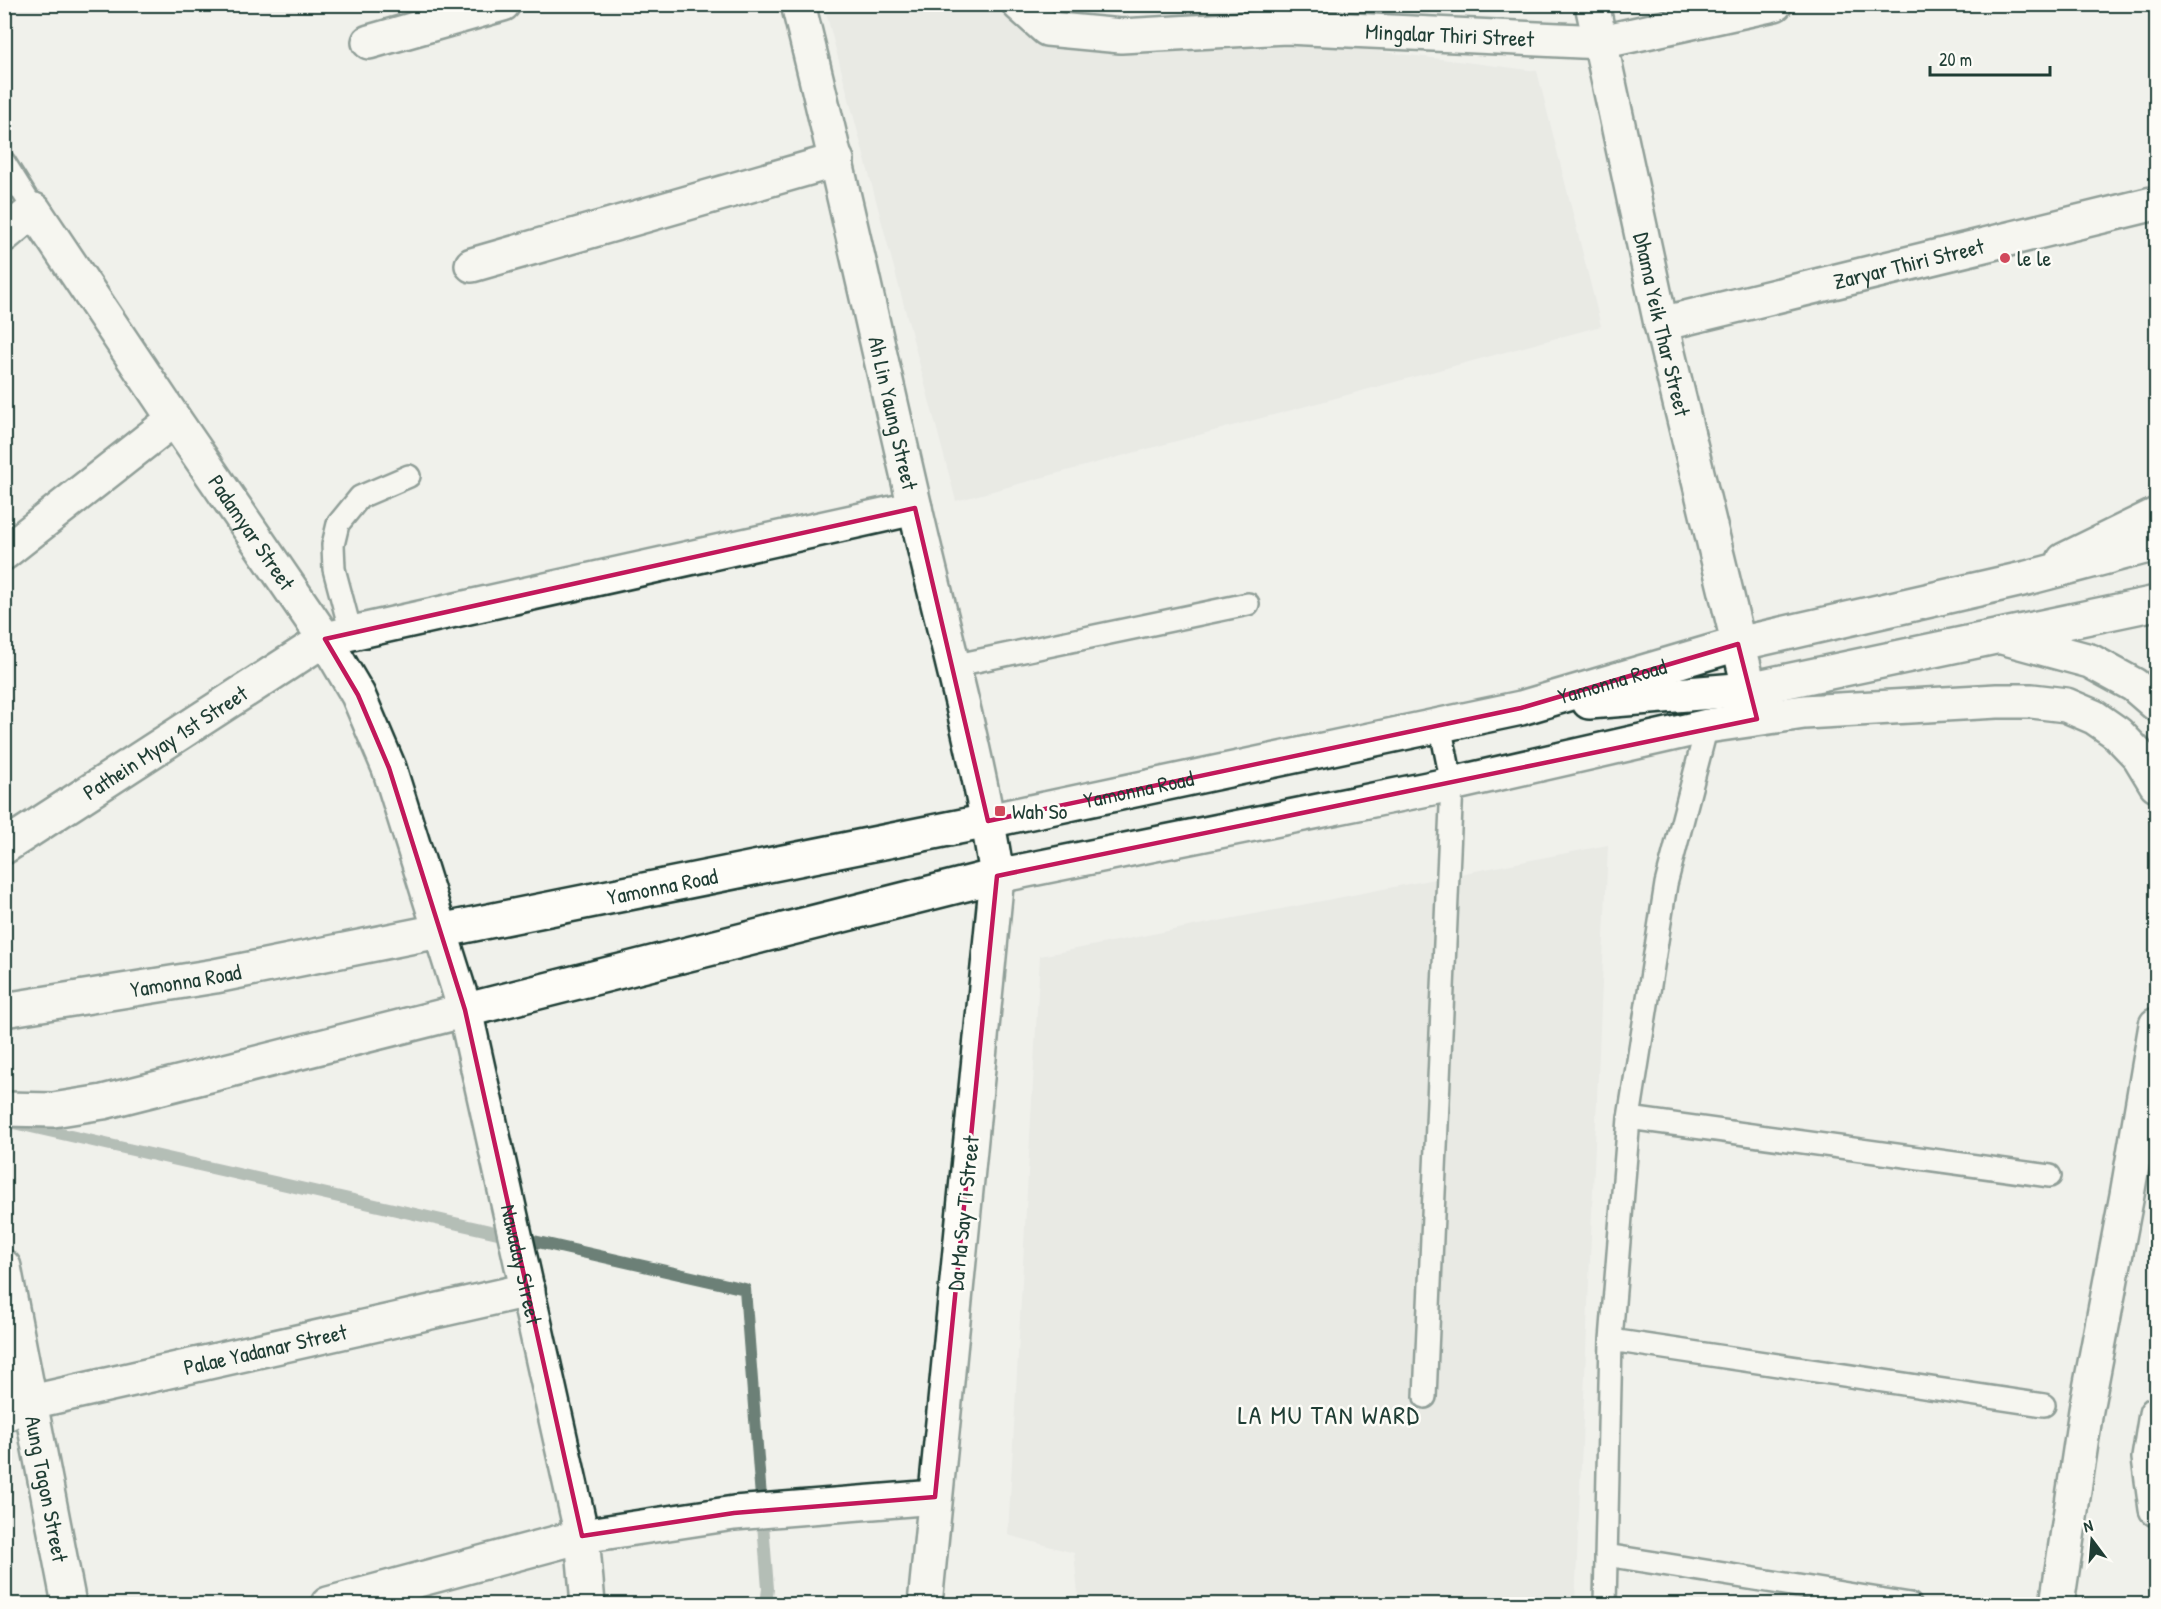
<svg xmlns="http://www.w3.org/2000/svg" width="2161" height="1609" font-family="'Patrick Hand',sans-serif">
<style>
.built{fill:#dfe2dc}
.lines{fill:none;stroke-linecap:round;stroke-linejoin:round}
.stream{stroke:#6c8077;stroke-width:12}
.service-casing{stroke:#1f3d34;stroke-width:26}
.minor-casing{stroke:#1f3d34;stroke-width:38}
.secondary-casing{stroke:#1f3d34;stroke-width:38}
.primary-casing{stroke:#1f3d34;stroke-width:38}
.service{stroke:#fdfcf7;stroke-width:21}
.minor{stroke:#fdfcf7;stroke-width:33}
.secondary{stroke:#fdfcf7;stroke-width:33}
.primary{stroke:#fdfcf7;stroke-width:33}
.marked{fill:none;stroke:#c2185b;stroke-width:4.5;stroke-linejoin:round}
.poi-dot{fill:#d1495b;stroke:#fdfcf7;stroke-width:2}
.labels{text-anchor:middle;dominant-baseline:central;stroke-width:5;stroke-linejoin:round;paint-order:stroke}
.street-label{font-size:22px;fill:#1f3d34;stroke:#fdfcf7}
.poi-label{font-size:22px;fill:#1f3d34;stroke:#fdfcf7;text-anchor:start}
.quarter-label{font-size:26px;letter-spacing:1.5px;fill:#1f3d34;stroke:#fdfcf7}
</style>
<rect width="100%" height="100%" fill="#f0f1eb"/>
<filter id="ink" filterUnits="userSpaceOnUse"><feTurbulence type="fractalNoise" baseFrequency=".0167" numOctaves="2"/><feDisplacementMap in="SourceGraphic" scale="12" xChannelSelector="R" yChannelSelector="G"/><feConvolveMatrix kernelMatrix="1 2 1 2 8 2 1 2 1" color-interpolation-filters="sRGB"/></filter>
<g filter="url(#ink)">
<path class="built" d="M824,5h174l4,8 38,34 83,5 214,-6 200,25 64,255 -645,175z
M1608,845l-33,759h-496l-5,-51 -66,-18 32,-579z"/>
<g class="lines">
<path class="stream" d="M9,1122l736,167 23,300 -2,15"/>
<g class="service-casing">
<path id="service" d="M4,162l30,48
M351,633l-17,-64 -1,-24 5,-21 22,-27 49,-21
M952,666l296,-62
M1629,1118l421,58
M1611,1340l433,65
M1425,1397l27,-613 -12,-59
M1606,1555l304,49
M1605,1604l6,-264 18,-222 37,-234 41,-158"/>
</g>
<g class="minor-casing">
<g id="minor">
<path id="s1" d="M798,4c42,168 78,336 117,504 28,122 63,244 82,368l-72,728"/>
<path id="s2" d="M1019,4l28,25 74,7 165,-9 315,15 174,-38"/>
<path id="s3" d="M1592,4l69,320 95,392"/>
<path d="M369,42l134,-38"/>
<path id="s4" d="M4,235l30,-25 140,209 151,220 33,56 31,73 76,242 117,526 6,68"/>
<path d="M472,265l365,-105"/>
<path id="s5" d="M1661,324l495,-121"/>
<path d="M4,553l170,-134"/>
<path d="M2064,560l92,-45"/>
<path id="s6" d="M4,847l321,-208 590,-131"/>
<path d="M4,1109l49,1 50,-8 894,-226 455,-92 255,-58 97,-14 193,-11h35l34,4 28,12 23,16 22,23 17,28"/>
<path id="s7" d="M4,1267l65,337"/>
<path id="s8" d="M4,1415l27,-13 497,-112"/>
<path d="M328,1604l254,-68 152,-23 201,-16"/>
<path d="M2057,1604l29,-194 41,-215 29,-170"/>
</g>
</g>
<g class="secondary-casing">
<g id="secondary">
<path d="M1589,702l160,-13 407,-86"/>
<path id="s9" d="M4,1010l211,-34 773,-155 533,-113 217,-64 289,-66 129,-34"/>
</g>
</g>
<g class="primary-casing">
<path id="primary" d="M2002,637l88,24 44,24 22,19
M2156,1414l-7,44 7,51"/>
</g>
<use href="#service" class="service"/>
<use href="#minor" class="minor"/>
<use href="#secondary" class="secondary"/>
<use href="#primary" class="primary"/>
</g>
</g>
<path d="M0 0H2161V1609H0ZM915,508l73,313 533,-113 217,-64 19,75 -760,157 -62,621 -201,16 -152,23 -117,-526 -76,-242 -31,-73 -33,-56z" fill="#f0f1eb" fill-opacity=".55" fill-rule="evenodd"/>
<path class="marked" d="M915,508l73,313 533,-113 217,-64 19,75 -760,157 -62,621 -201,16 -152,23 -117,-526 -76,-242 -31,-73 -33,-56z"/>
<g class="poi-dot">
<circle cx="2005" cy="258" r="6"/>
<rect x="994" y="805" width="12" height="12" rx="3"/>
</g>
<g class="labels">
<g class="street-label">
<text stroke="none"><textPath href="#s2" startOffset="441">Mingalar Thiri Street</textPath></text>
<text stroke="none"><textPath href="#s5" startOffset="255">Zaryar Thiri Street</textPath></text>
<text stroke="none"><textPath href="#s3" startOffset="328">Dhama Yeik Thar Street</textPath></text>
<text stroke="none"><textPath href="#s1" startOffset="420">Ah Lin Yaung Street</textPath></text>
<text stroke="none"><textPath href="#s4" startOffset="428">Padamyar Street</textPath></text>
<text stroke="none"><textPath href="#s9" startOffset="1642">Yamonna Road</textPath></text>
<text stroke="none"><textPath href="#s6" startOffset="192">Pathein Myay 1st Street</textPath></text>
<text stroke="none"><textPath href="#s9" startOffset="1156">Yamonna Road</textPath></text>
<text stroke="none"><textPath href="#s9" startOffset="670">Yamonna Road</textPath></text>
<text stroke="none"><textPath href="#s9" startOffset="184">Yamonna Road</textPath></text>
<text transform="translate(963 1213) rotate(-84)">Da Ma Say Ti Street</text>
<text stroke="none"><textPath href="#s4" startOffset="1216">Nawaday Street</textPath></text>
<text stroke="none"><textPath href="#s8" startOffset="270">Palae Yadanar Street</textPath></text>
<text stroke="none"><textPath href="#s7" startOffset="226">Aung Tagon Street</textPath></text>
</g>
<g class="poi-label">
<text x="2017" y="258">le le</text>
<text x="1012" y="811">Wah So</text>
</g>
<g class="quarter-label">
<text x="1329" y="1414">LA MU TAN WARD</text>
</g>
</g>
<rect width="2161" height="1609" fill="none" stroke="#fdfcf7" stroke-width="24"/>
<rect x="12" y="12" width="2137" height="1585" fill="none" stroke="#1f3d34" stroke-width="2" filter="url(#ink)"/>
<g transform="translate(2092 1540) rotate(344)" stroke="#fdfcf7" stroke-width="4.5" paint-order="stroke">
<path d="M0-4.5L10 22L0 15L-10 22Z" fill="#1f3d34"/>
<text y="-9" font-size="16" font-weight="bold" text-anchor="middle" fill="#1f3d34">N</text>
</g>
<path d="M1930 66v9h120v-9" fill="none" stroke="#1f3d34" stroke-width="3"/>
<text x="1939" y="66" font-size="18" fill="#1f3d34" stroke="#fdfcf7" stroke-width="4.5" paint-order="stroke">20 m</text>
</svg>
